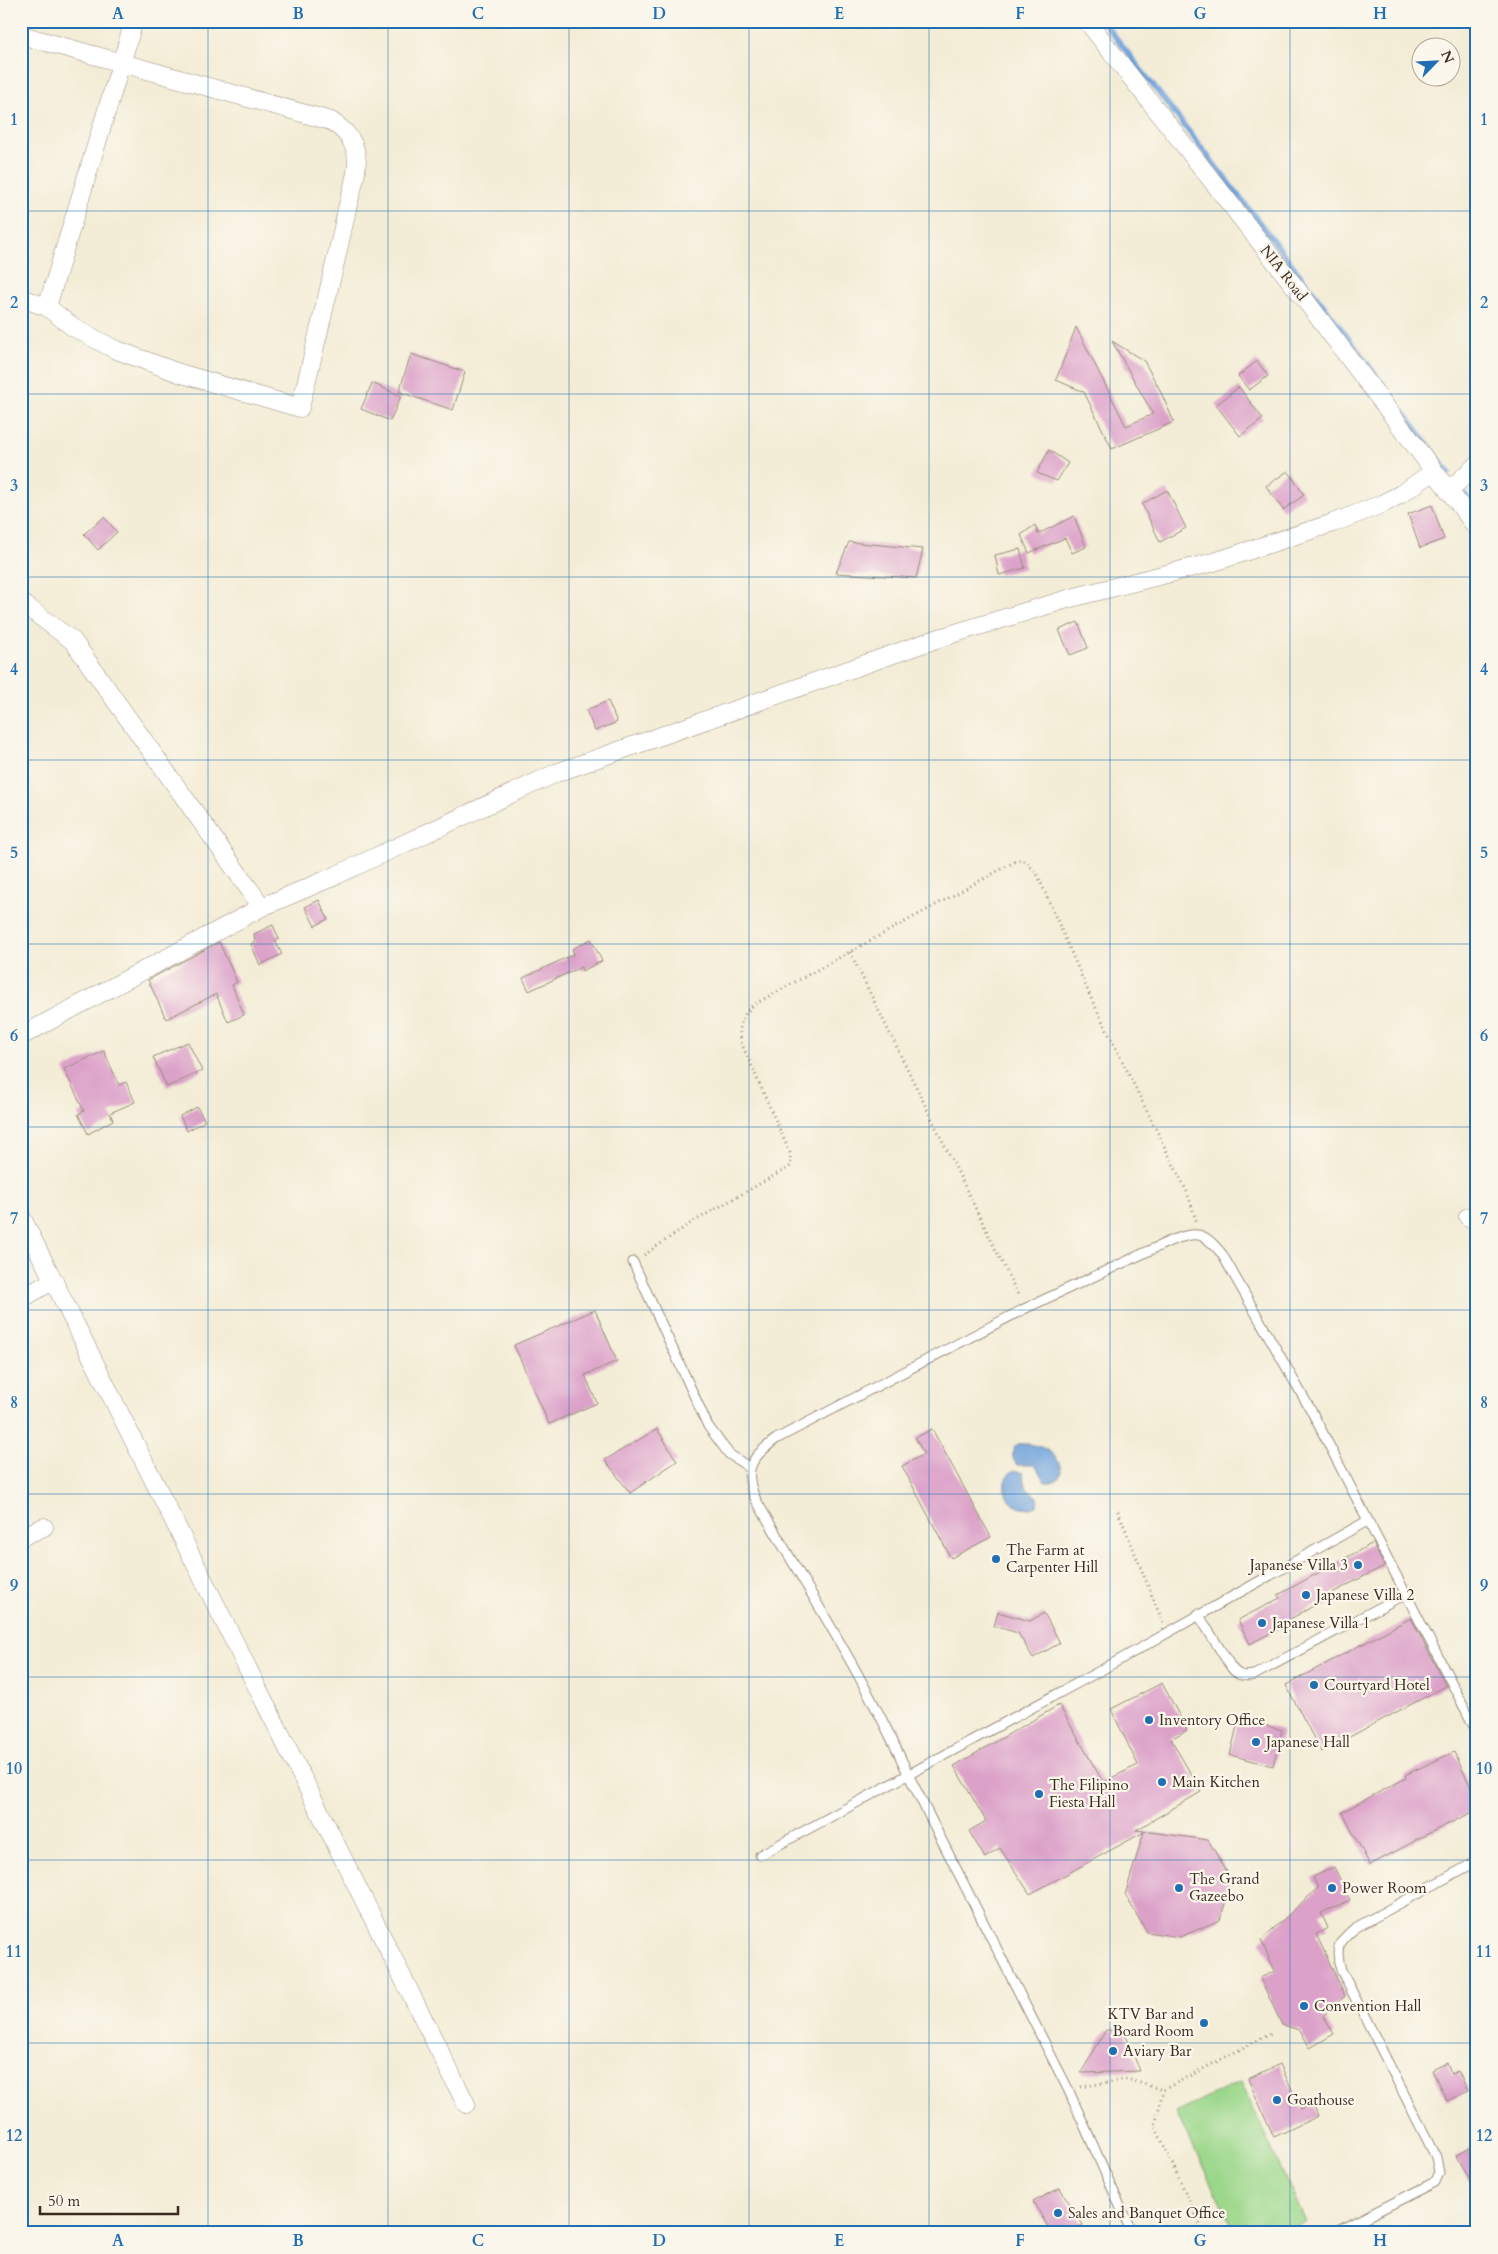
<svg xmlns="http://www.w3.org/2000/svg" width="1498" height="2254" font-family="Cardo,serif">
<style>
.green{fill:#9bd78b;stroke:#6b8054}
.water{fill:#70a2db;stroke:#56667c}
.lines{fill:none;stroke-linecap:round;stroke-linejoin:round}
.stream{stroke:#70a2db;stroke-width:5.5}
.building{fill:#dca1c9}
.service-casing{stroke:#978b7a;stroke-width:11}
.minor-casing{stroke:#978b7a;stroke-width:19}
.path{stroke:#978b7a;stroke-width:3;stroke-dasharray:1 4;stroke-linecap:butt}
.service{stroke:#fff;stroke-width:9}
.minor{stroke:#fff;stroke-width:18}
.grid{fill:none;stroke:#1f6fb2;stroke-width:1;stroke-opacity:0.55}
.poi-dot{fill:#1f6fb2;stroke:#fbf7ec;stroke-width:2}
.labels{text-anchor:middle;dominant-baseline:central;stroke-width:4.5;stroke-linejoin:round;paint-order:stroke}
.street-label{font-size:15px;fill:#3b2a1e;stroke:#fbf7ec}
.poi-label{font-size:15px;fill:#3b2a1e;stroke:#fbf7ec;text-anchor:start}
.neatline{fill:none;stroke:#1f6fb2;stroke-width:2}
.grid-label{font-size:16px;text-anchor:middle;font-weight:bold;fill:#1f6fb2}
</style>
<rect width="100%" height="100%" fill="#fbf7ec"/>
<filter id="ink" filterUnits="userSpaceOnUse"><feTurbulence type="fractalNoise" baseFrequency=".02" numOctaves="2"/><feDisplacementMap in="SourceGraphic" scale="10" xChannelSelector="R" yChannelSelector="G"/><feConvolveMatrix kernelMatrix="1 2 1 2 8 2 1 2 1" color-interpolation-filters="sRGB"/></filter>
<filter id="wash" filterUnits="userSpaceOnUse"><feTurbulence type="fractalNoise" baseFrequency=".0096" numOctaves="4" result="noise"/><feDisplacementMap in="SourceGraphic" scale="20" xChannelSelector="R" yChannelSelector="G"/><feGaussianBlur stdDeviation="1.12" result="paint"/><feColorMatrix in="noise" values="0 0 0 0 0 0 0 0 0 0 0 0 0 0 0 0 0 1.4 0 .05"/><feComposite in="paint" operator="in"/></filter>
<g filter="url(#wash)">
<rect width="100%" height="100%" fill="#f3ecd6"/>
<path class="green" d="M1240,2082l66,140 -22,11h-48l-60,-120z"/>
<path class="water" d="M1018,1444c46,-3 55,42 27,38l-10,-17h-18c-6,-7 -6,-16 1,-21z
M1014,1470l9,3 4,16 11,8 -1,9c-27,12 -44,-24 -23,-36z"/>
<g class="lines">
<path class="stream" d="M1103,21l228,294 118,158
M1461,490l16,19"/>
</g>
<g id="blocks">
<path class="building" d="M1076,327l50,99 27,-12 -41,-73 32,20 15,27 15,34 -62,27 -28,-57 -28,-12z
M411,354l54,18 -12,38 -54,-18z
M1257,361l11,15 -19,14 -11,-14z
M372,383l29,13 -11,25 -29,-12z
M1239,387l24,32 -23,17 -24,-31z
M1049,450l19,13 -11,18 -20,-8z
M1288,471l16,24 -21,15 -17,-24z
M1167,490l19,38 -26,14 -18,-38z
M1432,505l12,34 -24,9 -12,-34z
M1074,516l12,31 -14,6 -7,-15 -36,15 -8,-18 14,-10 3,9z
M104,517l13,15 -19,18 -14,-16z
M849,542l74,7 -7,29 -80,-5z
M1020,549l5,19 -26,7 -4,-20z
M1078,622l10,26 -18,7 -11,-25z
M608,701l9,21 -22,9 -9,-21z
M319,900l9,19 -13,7 -10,-19z
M273,925l6,14 -4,2 7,13 -22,11 -9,-21 4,-2 -1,-8z
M591,939l11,22 -20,10 -1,-4 -52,24 -6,-13 51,-24 -2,-5z
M219,942l18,40 -5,3 12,30 -16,7 -12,-28 -50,25 -18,-39z
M188,1042l14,29 -35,16 -14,-30z
M104,1051l15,34 7,-3 9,20 -25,11 3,7 -25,14 -10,-20 6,-3 -20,-42z
M197,1107l8,14 -18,10 -7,-15z
M595,1310l22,51 -32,14 12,28 -48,21 -35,-79z
M657,1429l20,32 -47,32 -25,-33z
M932,1429l59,108 -40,21 -49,-92 22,-12 -9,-16z
M1373,1543l11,23 -52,27 1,2 -48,27 1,3 -36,19 -12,-24 42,-22 -2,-3z
M998,1612l32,9 14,-8 16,30 -27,15 -15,-25 -24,-7z
M1411,1618l35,68 -125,66 -35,-67z
M1162,1683l25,47 -16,9 30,53 -65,38 72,10 24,40 -12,40 -40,17 -33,-5 -22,-37 19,-63 -114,62 -30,-46 -15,10 -16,-27 17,-10 -32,-55 105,-61 44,77 35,-17 -27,-56z
M1239,1718l43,12 -9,36 -43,-11z
M1454,1752l23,48v10l-62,30v1l-45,24 -28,-53 64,-34 -1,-3z
M1334,1867l16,33 -29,13 7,15 -12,6 29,62 -22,20 11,18 -24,14 -10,-18 -18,-5 -22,-47 15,-7 -14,-31 57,-52 -5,-11z
M1106,2030l18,1 16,40 -59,2z
M1447,2063l4,11 7,-3 10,20 -21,10 -15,-31z
M1280,2064l21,45 12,-6 5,13 -44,21 -26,-58z
M1477,2144v50l-21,-38z
M1060,2188l23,37 -11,4 3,4h-23l-19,-31z"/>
</g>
</g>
<g filter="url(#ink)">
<use href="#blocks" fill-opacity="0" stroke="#978b7a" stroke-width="1"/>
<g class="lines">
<g class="service-casing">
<path id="service" d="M633,1262l75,164 21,28 21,14
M1198,1614l33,53c7,9 12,10 23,8l151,-81
M760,1855l336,-182 271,-152
M1132,2233l-64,-144 -159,-313c-43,-96 -100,-185 -153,-276 -14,-31 -5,-42 20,-61l248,-130 146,-68c27,-10 33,-10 52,13l91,160 164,318
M1334,2233l101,-51 4,-9 -3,-16 -95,-187c-6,-22 -4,-27 14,-42l122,-67"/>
</g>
<g class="minor-casing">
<path id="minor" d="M1087,21l219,280 171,227
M21,35l310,86c11,7 20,15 24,28 6,18 -4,42 -8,60 -14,67 -31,133 -47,199l-121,-35 -65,-24 -41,-22 -26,-20 -26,-9
M47,307l87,-286
M1448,491l29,-26
M22,603l51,38 189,266
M21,1036l241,-129 66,-28 228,-106 383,-135 132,-40 143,-36 119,-39 49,-19 19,-10 32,-22
M21,1216l445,888
M1468,1217l9,-3
M21,1299l33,-19
M21,1537l23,-10"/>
</g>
<path class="path" d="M850,952l169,345
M644,1255l47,-32 100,-57 -1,-13 -49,-111c-3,-17 0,-25 12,-37l265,-145 8,1 12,15 53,122 96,194 10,31
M1118,1511l45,112
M1081,2087l46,-8 36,11
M1204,2233l-49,-107 8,-36 108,-57"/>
<use href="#service" class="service"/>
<use href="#minor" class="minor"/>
</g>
</g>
<path class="grid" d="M208,21v2212M388,21v2212M569,21v2212M749,21v2212M929,21v2212M1110,21v2212M1290,21v2212M21,211h1456M21,394h1456M21,577h1456M21,760h1456M21,944h1456M21,1127h1456M21,1310h1456M21,1494h1456M21,1677h1456M21,1860h1456M21,2043h1456"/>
<g class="poi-dot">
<circle cx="996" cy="1559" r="5"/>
<circle cx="1358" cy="1565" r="5"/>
<circle cx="1306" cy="1595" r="5"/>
<circle cx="1262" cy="1623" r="5"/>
<circle cx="1314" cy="1685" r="5"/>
<circle cx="1149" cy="1720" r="5"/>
<circle cx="1256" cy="1742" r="5"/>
<circle cx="1162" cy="1782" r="5"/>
<circle cx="1039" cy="1794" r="5"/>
<circle cx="1179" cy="1888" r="5"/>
<circle cx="1332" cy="1888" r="5"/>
<circle cx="1304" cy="2006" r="5"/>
<circle cx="1204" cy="2023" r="5"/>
<circle cx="1113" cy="2051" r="5"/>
<circle cx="1277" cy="2100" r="5"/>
<circle cx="1058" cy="2213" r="5"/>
</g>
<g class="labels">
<g class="street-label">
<text transform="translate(1284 273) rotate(52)">NIA Road</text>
</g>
<g class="poi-label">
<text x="1006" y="1550">The Farm at<tspan x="1006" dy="17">Carpenter Hill</tspan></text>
<text x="1348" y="1565" text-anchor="end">Japanese Villa 3</text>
<text x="1316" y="1595">Japanese Villa 2</text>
<text x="1272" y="1623">Japanese Villa 1</text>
<text x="1324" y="1685">Courtyard Hotel</text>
<text x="1159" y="1720">Inventory Office</text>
<text x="1266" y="1742">Japanese Hall</text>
<text x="1172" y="1782">Main Kitchen</text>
<text x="1049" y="1785">The Filipino<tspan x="1049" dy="17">Fiesta Hall</tspan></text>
<text x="1189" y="1879">The Grand<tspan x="1189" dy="17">Gazeebo</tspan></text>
<text x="1342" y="1888">Power Room</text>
<text x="1314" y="2006">Convention Hall</text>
<text x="1194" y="2014" text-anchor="end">KTV Bar and<tspan x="1194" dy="17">Board Room</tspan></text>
<text x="1123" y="2051">Aviary Bar</text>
<text x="1287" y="2100">Goathouse</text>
<text x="1068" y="2213">Sales and Banquet Office</text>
</g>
</g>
<rect width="1498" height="2254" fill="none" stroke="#fbf7ec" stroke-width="55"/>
<g transform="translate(1436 62) rotate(66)"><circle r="24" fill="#fbf7ec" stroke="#aea59a"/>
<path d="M0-4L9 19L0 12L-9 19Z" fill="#1f6fb2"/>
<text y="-8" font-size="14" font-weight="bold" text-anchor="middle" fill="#3b2a1e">N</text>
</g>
<path d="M40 2206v8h138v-8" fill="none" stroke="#3b2a1e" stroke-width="2.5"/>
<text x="48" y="2206" font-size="15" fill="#3b2a1e" stroke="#fbf7ec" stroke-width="4" paint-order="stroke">50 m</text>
<rect x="28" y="28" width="1442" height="2198" class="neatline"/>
<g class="grid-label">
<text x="118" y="19">A</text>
<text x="298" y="19">B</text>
<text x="478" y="19">C</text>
<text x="659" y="19">D</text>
<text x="839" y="19">E</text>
<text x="1020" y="19">F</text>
<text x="1200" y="19">G</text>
<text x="1380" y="19">H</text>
<text x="14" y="125">1</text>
<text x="1484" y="125">1</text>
<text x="14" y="308">2</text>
<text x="1484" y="308">2</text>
<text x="14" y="491">3</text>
<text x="1484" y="491">3</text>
<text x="14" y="675">4</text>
<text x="1484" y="675">4</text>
<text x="14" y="858">5</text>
<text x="1484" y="858">5</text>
<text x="14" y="1041">6</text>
<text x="1484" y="1041">6</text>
<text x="14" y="1224">7</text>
<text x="1484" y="1224">7</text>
<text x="14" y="1408">8</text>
<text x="1484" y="1408">8</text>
<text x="14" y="1591">9</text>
<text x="1484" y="1591">9</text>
<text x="14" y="1774">10</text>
<text x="1484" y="1774">10</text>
<text x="14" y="1957">11</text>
<text x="1484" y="1957">11</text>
<text x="14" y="2141">12</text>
<text x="1484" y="2141">12</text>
<text x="118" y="2246">A</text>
<text x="298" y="2246">B</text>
<text x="478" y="2246">C</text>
<text x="659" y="2246">D</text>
<text x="839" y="2246">E</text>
<text x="1020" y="2246">F</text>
<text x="1200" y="2246">G</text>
<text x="1380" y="2246">H</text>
</g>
</svg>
